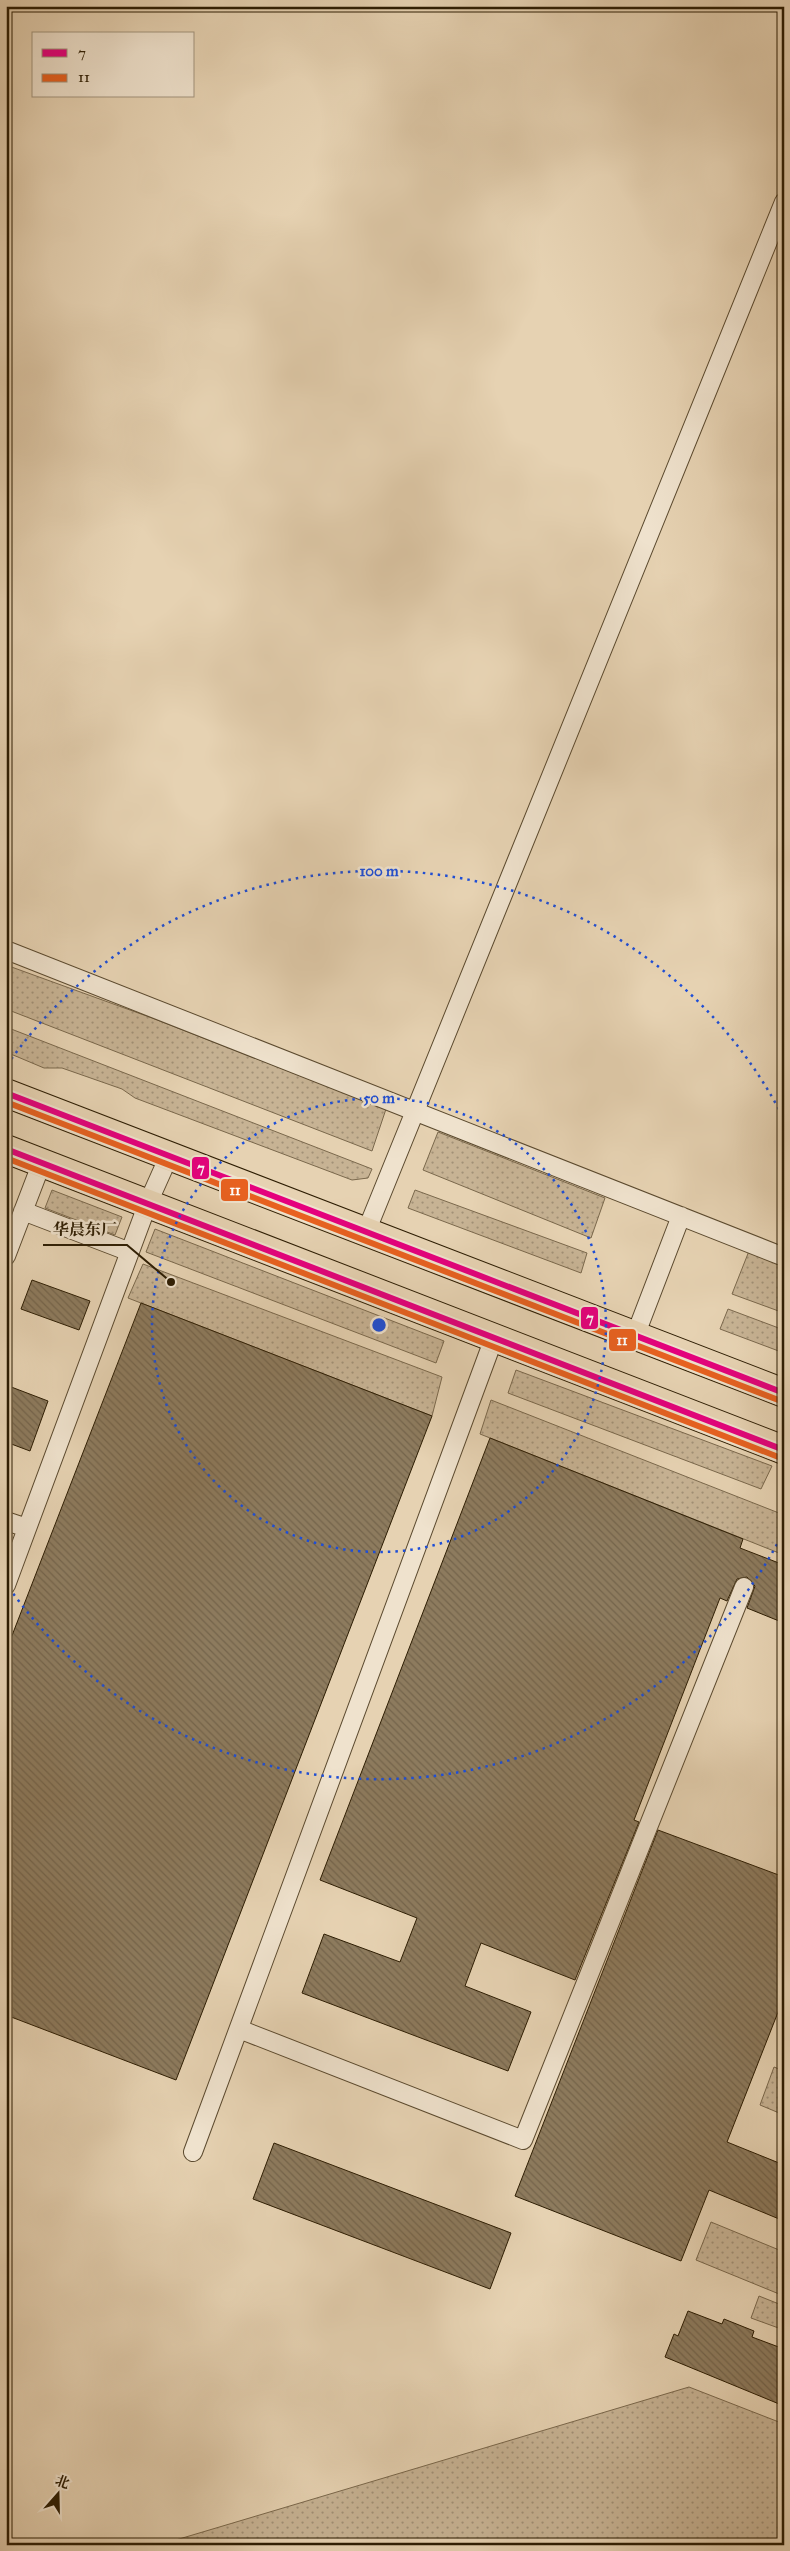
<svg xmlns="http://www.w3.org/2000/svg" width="790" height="2551" font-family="'IM FELL Great Primer','Noto Serif SC',serif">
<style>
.grass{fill:url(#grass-dots);stroke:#7a684c}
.building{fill:url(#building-back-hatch);stroke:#2d1d03}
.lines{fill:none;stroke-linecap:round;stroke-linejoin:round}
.lane-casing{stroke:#5b4a2f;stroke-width:20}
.primary-casing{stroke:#2d1d03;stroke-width:30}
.lane{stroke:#efe2cd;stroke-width:18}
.primary{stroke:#e6d2b2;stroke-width:28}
.bus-1-casing{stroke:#efe2cd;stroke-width:10}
.bus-2-casing{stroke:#efe2cd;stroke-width:10}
.bus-1{stroke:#e5007d;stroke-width:6}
.bus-2{stroke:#e86120;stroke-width:6}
.ring{fill:none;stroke:#1d4ed8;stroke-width:2.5;stroke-dasharray:2.5 5}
.centre{fill:#1d4ed8;stroke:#efe2cd;stroke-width:2.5}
.ring-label{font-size:15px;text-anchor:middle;font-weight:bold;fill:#1d4ed8;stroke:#efe2cd;stroke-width:5;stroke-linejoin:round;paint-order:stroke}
.leader{fill:none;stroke:#2d1d03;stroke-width:2}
.callout-dot{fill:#2d1d03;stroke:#efe2cd;stroke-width:2}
.callout-label{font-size:16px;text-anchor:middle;font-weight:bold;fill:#2d1d03;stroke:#efe2cd;stroke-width:5;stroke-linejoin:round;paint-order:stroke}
.line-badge{stroke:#efe2cd;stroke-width:2}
.badge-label{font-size:14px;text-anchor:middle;font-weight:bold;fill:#fff}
</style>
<defs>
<pattern id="grass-dots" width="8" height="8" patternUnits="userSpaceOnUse" patternTransform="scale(1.25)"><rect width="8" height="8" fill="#c7b394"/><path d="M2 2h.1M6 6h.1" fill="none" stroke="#a29177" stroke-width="1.8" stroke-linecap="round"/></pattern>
<pattern id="building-back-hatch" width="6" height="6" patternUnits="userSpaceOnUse" patternTransform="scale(1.25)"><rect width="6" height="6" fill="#8d7b5e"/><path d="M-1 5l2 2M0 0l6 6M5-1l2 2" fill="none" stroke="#74644b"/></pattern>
</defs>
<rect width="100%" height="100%" fill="#e6d2b2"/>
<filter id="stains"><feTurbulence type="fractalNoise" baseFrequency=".004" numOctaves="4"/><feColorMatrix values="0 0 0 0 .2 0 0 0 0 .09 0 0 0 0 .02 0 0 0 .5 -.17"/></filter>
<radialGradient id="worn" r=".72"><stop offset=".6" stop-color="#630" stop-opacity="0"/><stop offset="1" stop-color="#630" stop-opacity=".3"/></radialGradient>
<path class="grass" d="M6,965l146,53 234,91 -14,42 -366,-142z
M6,1027l366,142 -4,9 -16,2 -217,-82 -13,-9 -60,-21h-18l-38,-16z
M438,1132l167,66 -14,40 -168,-68z
M52,1190l70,27 -7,18 -70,-27z
M415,1190l172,63 -6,20 -173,-65z
M155,1229l289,112 -8,22 -290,-111z
M749,1251l35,13v49l-52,-19z
M143,1264l299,113 -10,39 -304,-118z
M728,1309l56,21v23l-64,-24z
M516,1370l256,96 -11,23 -253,-96z
M491,1400l293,115v40l-304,-121z
M774,2067l10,4v44l-24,-10z
M711,2222l73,30v44l-88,-36z
M759,2296l25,10v24l-33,-12z
M689,2387l95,37v121h-625z"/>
<path class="building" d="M32,1280l58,21 -11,29 -58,-21z
M141,1303l291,113 -256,664 -170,-65v-364z
M6,1385l42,16 -18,50 -24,-9z
M490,1438l253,101 -3,9 44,17v58l-37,-15 8,-22 -8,-9 -10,2 -10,22 -7,-3 -86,222 5,2 -64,158 -94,-37 -16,43 66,26 -23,59 -206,-78 22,-59 76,28 17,-44 -97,-38z
M658,1830l126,47v120l-57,145 57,23v56l-75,-31 -28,71 -166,-65z
M274,2143l237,90 -21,56 -237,-90z
M688,2311l34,13 2,-5 30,12 -2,6 32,12v57l-119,-49 9,-23 4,2z"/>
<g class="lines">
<g class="lane-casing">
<path id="lane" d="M6,950l778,307
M23,1211l107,41
M366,1232l418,-1030
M6,1256l36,-94
M635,1336l46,-120
M6,1521l21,7
M6,1585l142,-382 21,-47
M239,2029l284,111 221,-553
M193,2152l301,-814"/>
</g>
<g class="primary-casing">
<path id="primary" d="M6,1093l778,300
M6,1149l778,301"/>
</g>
<use href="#lane" class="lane"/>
<use href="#primary" class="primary"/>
<g class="bus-1-casing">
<path id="bus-1" d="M6,1093l778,300
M6,1149l778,301"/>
</g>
<g class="bus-2-casing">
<path id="bus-2" d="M6,1102l775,299
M6,1158l775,300"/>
</g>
<use href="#bus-1" class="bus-1"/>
<use href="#bus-2" class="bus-2"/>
</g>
<g class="ring">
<circle cx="379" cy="1325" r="227"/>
<path d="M784 1531A454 454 0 0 1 7 1585M7 1065A454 454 0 0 1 784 1119"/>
</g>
<circle cx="379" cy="1325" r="8" class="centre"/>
<g class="ring-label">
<text x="379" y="876">100 m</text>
<text x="379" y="1103">50 m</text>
</g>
<path class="leader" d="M171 1282L127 1245H43"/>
<circle class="callout-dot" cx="171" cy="1282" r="5"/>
<g class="callout-label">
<text x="85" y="1235">华晨东厂</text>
</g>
<g class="line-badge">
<rect x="191" y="1156" width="19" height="24" rx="5" fill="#e5007d"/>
<rect x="220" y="1178" width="29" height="24" rx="5" fill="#e86120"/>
<rect x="580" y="1306" width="19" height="24" rx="5" fill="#e5007d"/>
<rect x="608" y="1328" width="29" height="24" rx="5" fill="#e86120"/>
</g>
<g class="badge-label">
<text x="201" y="1173">7</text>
<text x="235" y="1195">11</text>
<text x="590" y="1323">7</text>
<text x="622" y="1345">11</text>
</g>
<rect width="790" height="2551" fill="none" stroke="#e6d2b2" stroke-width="25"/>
<rect x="8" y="8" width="775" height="2536" fill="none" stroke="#2d1d03" stroke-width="2.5"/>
<rect x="12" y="12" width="765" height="2526" fill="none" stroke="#2d1d03"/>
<rect x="32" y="32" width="162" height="65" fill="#efe2cd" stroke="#a1937c"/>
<rect x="42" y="49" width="25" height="8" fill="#e5007d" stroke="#a1937c"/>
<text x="78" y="58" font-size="15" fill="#2d1d03">7</text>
<rect x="42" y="74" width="25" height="8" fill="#e86120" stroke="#a1937c"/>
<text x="78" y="82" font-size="15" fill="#2d1d03">11</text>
<g transform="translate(58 2494) rotate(20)" stroke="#efe2cd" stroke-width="4" paint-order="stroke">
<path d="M0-4L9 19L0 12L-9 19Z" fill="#2d1d03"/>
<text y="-8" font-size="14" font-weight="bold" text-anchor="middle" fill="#2d1d03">北</text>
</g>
<rect width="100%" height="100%" filter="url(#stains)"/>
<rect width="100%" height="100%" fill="url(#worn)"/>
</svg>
